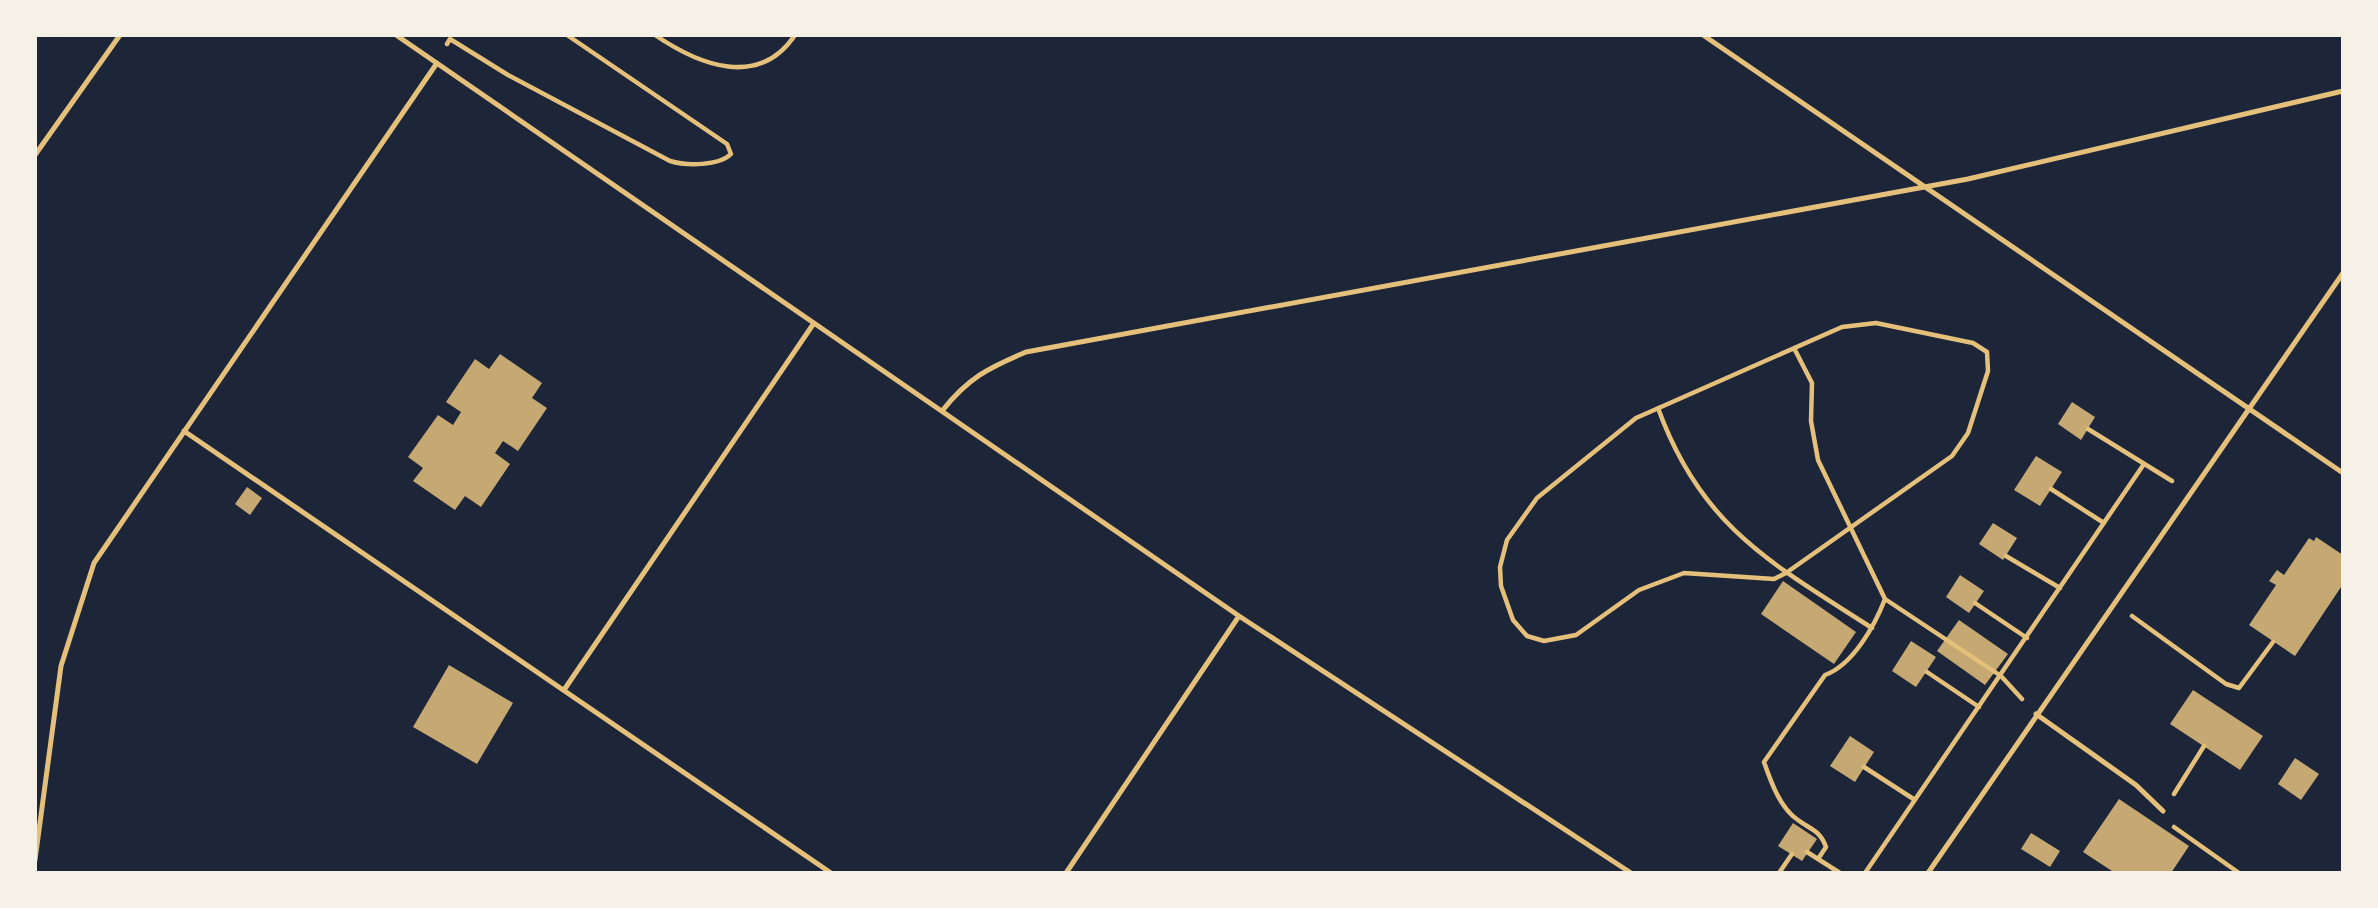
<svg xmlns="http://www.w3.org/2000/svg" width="2378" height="908" font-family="Bitter,serif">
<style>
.green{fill:#1d2539}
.building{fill:#c6a872}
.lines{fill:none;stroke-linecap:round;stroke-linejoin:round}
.path{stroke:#e5c07b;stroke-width:4.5}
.service{stroke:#e5c07b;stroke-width:5}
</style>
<rect width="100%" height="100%" fill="#14213d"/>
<path class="green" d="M35,35h22l-3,8 5,-8h2284v838h-2308z"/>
<path class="building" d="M500,354l42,29 -10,15 15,10 -29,43 -15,-10 -8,12 15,11 -29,43 -16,-11 -10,14 -42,-29 10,-13 -15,-11 30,-42 15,10 8,-13 -15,-10 29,-43 14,10z
M2072,402l23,15 -14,23 -23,-16z
M2036,456l26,16 -22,34 -26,-16z
M247,487l15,11 -12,17 -15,-11z
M1993,523l24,15 -14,22 -24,-16z
M2316,537l27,18v29l-48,72 -46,-31 27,-40 -7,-4 8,-11 7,5 25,-37 5,3z
M1960,575l24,16 -15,22 -23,-16z
M1783,581l73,51 -22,32 -73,-50z
M1959,620l49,34 -23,31 -48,-34z
M1911,641l25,16 -20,30 -24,-16z
M449,665l64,38 -36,61 -64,-37z
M2193,690l70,46 -23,34 -70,-46z
M1850,736l24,16 -19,30 -25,-16z
M2295,758l24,16 -18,26 -23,-16z
M2119,799l70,47 -18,27h-56l-32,-21z
M1793,823l24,16 -15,22 -24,-15z
M2031,833l29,18 -10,16 -29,-18z"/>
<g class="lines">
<path class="path" d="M655,35c44,30 104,54 140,0
M447,44l3,-5 58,36 162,86c16,5 49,5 61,-7l-4,-10 -160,-109
M1876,323l97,20 14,9 1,19 -20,62 -16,23 -166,117 -12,6 -90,-6 -45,17 -63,45 -32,6 -17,-5 -14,-16 -12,-34 -1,-19 7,-27 30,-42 99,-80 206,-91z
M1795,350l17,33 -1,38 7,39 67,139c-10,26 -32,66 -60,76l-61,87c7,20 16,46 34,58 13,10 22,10 28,27l-8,12
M1658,408c43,119 113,155 214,220
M2088,429l84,52
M2051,489l53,34
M2006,556l54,32
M1885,599l116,77 21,23
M1975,603l52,35
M2132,616l94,68 13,4 34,-46
M1927,672l52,35
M1864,767l51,33
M2174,794l30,-48
M2174,827l65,46
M1807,852l33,21
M1779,873l13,-19
M1865,873l279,-409"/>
<path class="service" d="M396,35l843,581 392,257
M1703,35l640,438
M35,155l85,-120
M942,411c26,-33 46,-43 84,-59l942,-173 375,-88
M184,431l647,442
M564,690l250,-367
M2036,714l100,71 27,26
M35,860l26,-194 33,-103 343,-500
M1066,873l173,-257
M1928,873l415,-600"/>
</g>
<rect width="2378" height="908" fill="none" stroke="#f6f1e7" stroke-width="74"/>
</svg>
